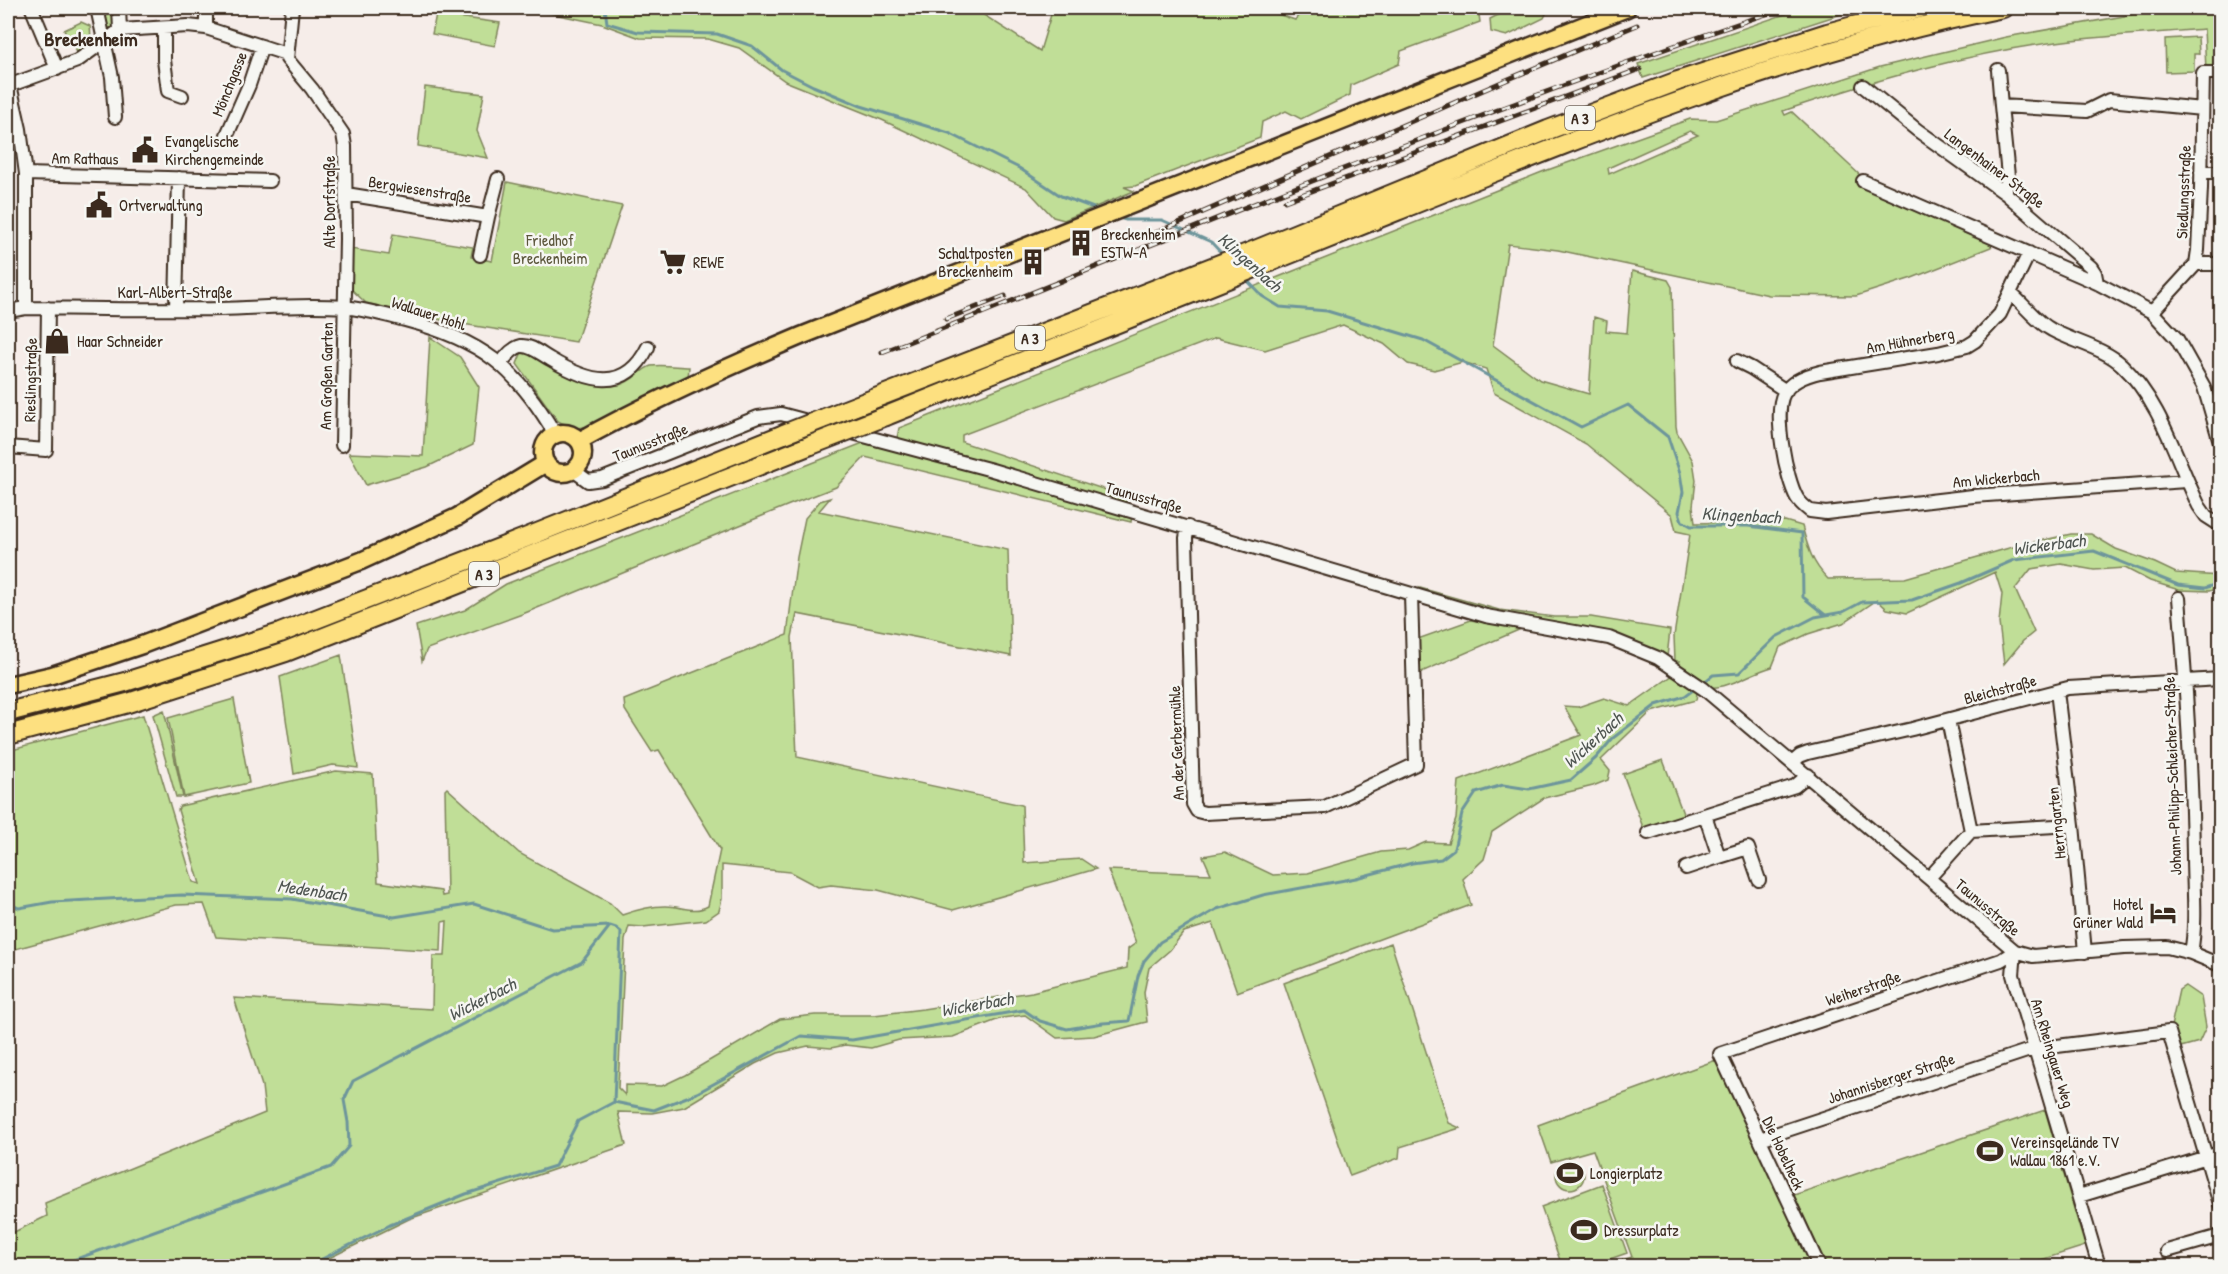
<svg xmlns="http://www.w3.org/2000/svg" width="2228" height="1274" font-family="'Patrick Hand',sans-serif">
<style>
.green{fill:#c0de97;stroke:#7e845a;stroke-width:1.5;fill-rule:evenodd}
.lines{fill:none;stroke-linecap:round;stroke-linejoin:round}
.stream{stroke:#6d959b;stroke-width:3}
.minor-casing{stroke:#3b2a1e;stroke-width:16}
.major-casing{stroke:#3b2a1e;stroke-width:21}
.highway-casing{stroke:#3b2a1e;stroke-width:22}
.minor{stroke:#f6f6f2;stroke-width:12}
.major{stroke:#fde080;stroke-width:16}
.highway{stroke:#fde080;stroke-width:18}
.rail-casing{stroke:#3b2a1e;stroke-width:5}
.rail{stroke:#f6f6f2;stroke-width:3;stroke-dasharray:9;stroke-linecap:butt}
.highway-bridge-casing{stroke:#3b2a1e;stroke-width:22;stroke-linecap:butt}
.highway-bridge{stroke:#fde080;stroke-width:18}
.labels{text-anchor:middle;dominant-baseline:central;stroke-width:5;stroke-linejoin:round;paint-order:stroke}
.shield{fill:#f6f6f2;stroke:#73675e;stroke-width:1.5}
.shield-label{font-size:15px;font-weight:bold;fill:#3b2a1e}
.street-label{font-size:16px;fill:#3b2a1e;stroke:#f6f6f2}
.poi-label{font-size:16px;fill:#3b2a1e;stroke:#f6f6f2;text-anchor:start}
.park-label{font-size:16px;fill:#5c573c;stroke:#f6f6f2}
.water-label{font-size:18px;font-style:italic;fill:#505652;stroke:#f6f6f2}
.quarter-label{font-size:20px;font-weight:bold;fill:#3b2a1e;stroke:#f6f6f2}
</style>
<rect width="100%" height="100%" fill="#f6ede9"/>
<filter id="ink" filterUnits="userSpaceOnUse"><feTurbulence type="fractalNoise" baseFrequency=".0167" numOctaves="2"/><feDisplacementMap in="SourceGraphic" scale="12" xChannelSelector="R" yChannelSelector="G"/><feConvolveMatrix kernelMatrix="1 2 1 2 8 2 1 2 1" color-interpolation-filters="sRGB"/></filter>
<g filter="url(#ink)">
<path class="green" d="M101,8h15v18l-3,4h-6z
M525,8h448l67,43 13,-43h207l35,12 9,-12h174l2,14 -79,29 -2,13 -48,21 -1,10 -49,24 -15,-8 -24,11 -2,16 -125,48 -11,1 10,4 -70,29 -11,-3 -27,-29 -144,-68 -97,-39 -46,-33 -31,-9 -68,-1 -38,-14z
M1512,8h50l-7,4 -7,-2 -4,8 -37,18 -16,-4 -1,-13z
M1803,8h57l-217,70 -5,-14z
M2169,8h51v62h-14l-2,-41c-44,4 -88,6 -132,11 -97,11 -197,40 -289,71l2,4 7,-3 70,65 130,65 -1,5 -79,31 -56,18 -87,-1 -211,-45 -50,-6 -15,101 47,35 49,14 5,-77 13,4 -1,10 21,2 5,-62 36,9 4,7 4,139 1,6 16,29 3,19 -3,26 2,17 90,-2 17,5c6,22 10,37 26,53l77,-1 104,-30 62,-14h20l25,15 39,14 21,10 44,3v12l-11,3 -30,-1 -29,-9 -25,-13 -31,2 -33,-6 -30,5 -16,20 19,43 -11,9 -19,23 -5,-41 3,-29 -7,-22 -88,41 -20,-4 -10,-9 -34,23 -35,11 -28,13 -8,20c-26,7 -46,26 -74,19l-2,14 -45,12 -50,48 9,11 -2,9 -15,6 -49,12 -52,34 -8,27 -21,20 8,26 -234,87 -24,-69 -29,9 -14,18 -21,18 -5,24 3,30 -5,1 -48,13 -37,2 -32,-23 -23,3 -49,19 -54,3 -28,8 -26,-3 -14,3 -23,-2 -30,7 -23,11 -71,43 -32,6 -34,-1 8,33 -217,74 -96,47h-305v-31l39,-19 -2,-13 220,-90 -3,-27 -28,-88 198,11 1,-53h12l2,-35 -5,1 -1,29 -225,-14 -12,-33 -28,1 -168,46v-200l135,-36 50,167 7,2 -22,-74 2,-4 156,-35 37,3 5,108 63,9 1,5 5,-1 -2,-105 2,-2 72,65 91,50 12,12c14,-5 28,-9 43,-9 17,0 29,8 43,0l12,-56 -61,-100 -7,2 -27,-42 -1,-10 163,-65 10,-78 8,-39 15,-17 10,-3 -11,13 189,39 3,106 -214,-42 -5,23 5,120 225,48 2,58 57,-4 15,10 -143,41 -75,-20 -47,-5 -13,2 -28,-15 -68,-7v34l-3,12 -13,9 -63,7 -14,-1 -4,14 -7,148 7,7v-10l37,1 23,-11 95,-56 35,-4h59l49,-6 109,-17 95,-24 1,-19 8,-6 -28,-73 103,4 -8,-18 22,-4 48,23 35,-2 73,-21 27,-2 18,-8 22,1 8,-24 3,-38 122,-46 -17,-29 14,1 26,-9 25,8 44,-31 7,-14h-5l-1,-25 16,-102 -14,-3 -4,-16 -86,-71 -92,-51 -8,-24 -23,-7 -29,8 -26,-6 -24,-20 -41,-19 -78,25 -49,-12 -254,97v7l165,55 -1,6 -229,-65 2,-10 643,-256 148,-53 26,1 164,-53 126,-30zM1690,131l8,4 -89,39 -1,-6z
M436,14l64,9 -5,23 -63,-12z
M81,22l9,4c2,14 0,21 -12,29l-8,-19h-3l-3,-6z
M2198,37l1,17h-5v17l-28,1 -1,-33z
M425,87l59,7 -7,37 11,27 -70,-12z
M507,182l115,24 -46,136 -126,-20 -84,-19 -16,-15 1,-39 38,6 4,-21 80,13 -2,10 21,4z
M430,337l30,20 19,30 -6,58 -46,22 -61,18 -17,-32 74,3z
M525,352l7,1c26,14 56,37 87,32 14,-3 22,-16 32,-19 11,-2 27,1 38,1l-1,11 -98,48 -17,3 -15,-8 -41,-57 4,-10z
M868,441l264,74 -1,7 -266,-65 -29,30 -47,18 -264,108 -98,36 -5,12 -6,-35 49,-16 41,-26z
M1420,588l79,22 55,7h37l79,13 -3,27 -244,-65z
M1471,620l50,9 -104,45 -2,-34z
M341,655l17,113 -25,-3 -39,9 -14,-97z
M234,699l15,84 -65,14 -16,-79z
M164,710l19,87h-7l-23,-82z
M1663,760l22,59 -41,11 -21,-56z
M1391,943l58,180 11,5 -60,19 -1,11 -49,18 -66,-193z
M2185,986l16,11 5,30 -7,15 -22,6 -7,-17 9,-41z
M1719,1059l94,207h-209l28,-9 -39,-107 -42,12 -13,-37z
M2045,1110l40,136 -63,20h-196l-32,-71z
M1556 1175a14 14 0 1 1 28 0a14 14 0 1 1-28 0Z
M1602,1184l25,69 -37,13h-28l-21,-59z"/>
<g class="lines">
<path class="stream" d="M605,8l2,15 31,9 79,2 35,12 30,24 31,16 48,20 88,27 70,35 42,28 38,14
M1119,218l7,2h36l49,22 13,14
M1245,278l17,18 18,11 47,4 96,29 158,87 47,-22 40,32 12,36 3,19 -4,20 3,9 9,5h57l54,7 1,64 21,17
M1702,684l11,-9 26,-2 37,-36 39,-20 28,-5 19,-10 50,-2 49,-17 53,-23 80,-9 84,34 27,3 15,-5
M8,903l11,5 33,-6 130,-7 110,4 102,18 80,-13 78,25 57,-3
M57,1266l274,-99 18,-21 -1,-24 -4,-22 9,-19 229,-119 28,-36 6,2 5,4 -7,170 40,8 43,-17 104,-57 51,4 172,-30 16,11 27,8 36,-6 26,-2 9,-45 6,-15 16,-19 57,-33 46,-14 93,-17 56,-15 29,-4 13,-10 8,-35 14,-21 27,-8 26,4 42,-9 25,-22 17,-20 43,-33 29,-9 12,-9
M308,1266l82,-41 76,-31 89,-28 23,-45 36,-19"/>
<g class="minor-casing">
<path id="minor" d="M97,8l15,69 3,40
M119,8l1,22
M292,8l-5,51 25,30 31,45 2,12 1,93 -4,206
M32,9l25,60
M164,28v32l4,31 14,5
M206,28v-20
M1998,70l3,36
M10,85l10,44 6,45v134
M8,86l69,-25 43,-31 68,-4 18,2 80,26
M1863,86l54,44 88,63 86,74 4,6 2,10
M227,135l22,-50 13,-39
M2201,172h19
M26,174l244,7
M1863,181l234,102 55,29 25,27 27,48 16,55
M2005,193l3,-17 -7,-70 86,5 22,-11 93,9
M346,194l142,23 10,-38
M2029,253l-29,61 -25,27 -8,5 -29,7 -118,19c-13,3 -29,9 -36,21 -11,19 2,86 13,105 3,5 8,9 13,13l16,2 147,-17 213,-15
M480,255l8,-38
M2196,264h24
M2011,294c14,11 25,28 41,36 22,12 52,18 70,35 39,37 54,94 77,141l7,10 14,9
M176,309l3,-131
M8,311l18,-3c65,1 130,2 195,1 40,-1 82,-5 122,-2 21,2 42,8 62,13 76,20 111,47 150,114
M2152,312l44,-48 2,-14 3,-62 2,-115h17
M1737,361l14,7 35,23
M500,364c6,-7 12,-16 21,-18 10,-1 20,8 29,13 38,23 75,35 98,-12
M8,447l38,3 2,-142
M573,470l15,11 14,-2 156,-62 23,-3 211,56 494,146 123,22 49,20 46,31 311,262 18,5 91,-8 43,-1 24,6 29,12
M1188,527l-2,11 7,266 4,7 8,2 120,-6 91,-43 -5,-169
M2179,598c7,86 13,172 14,258 0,32 4,65 -2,97
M2057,691l16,134 12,127
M1948,720l23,111
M1793,762l7,-6 8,-3 104,-24 156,-41 152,-9
M1648,833l147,-47 13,-11
M1719,857l29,-9 11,32
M1686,868l33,-11 -14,-42
M1929,878l42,-47 102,-6
M2015,951l-2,24 86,291
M1760,1139l273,-90 136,-17 51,172
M2079,1196l141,-43
M2167,1251l53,-15
M1819,1266l-99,-212 281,-94 14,-9"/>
</g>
<g class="major-casing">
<path id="major" d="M543 453a20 20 0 1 1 40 0a20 20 0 1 1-40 0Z
M579,441c72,-40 146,-73 222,-105l826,-328
M8,685l44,-10 90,-30 219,-84 96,-44 89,-54"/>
</g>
<g class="highway-casing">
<path id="highway" d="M845,410l403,-157 300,-123 130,-49 149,-48 93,-25
M886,416c170,-69 341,-136 511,-205 197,-79 397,-161 606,-203
M8,712l117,-30 155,-49 245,-95 259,-104
M8,735l120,-32 158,-51 525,-207"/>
</g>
<use href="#minor" class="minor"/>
<use href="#major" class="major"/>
<use href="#highway" class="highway"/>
<g class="rail-casing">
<path id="rail" d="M1285,201l355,-132
M1153,234l351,-153 133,-56
M946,319l59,-23
M882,352c96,-36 189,-76 284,-113 204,-82 409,-161 618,-231"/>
</g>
<use href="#rail" class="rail"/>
<g class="highway-bridge-casing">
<path id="highway-bridge" d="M784,434l61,-24
M811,445l75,-29"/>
</g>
<use href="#highway-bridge" class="highway-bridge"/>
</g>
</g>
<defs>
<g id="civic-bare" transform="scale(2.07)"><path d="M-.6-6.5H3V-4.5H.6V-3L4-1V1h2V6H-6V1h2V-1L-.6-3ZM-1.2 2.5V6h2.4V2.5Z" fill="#3b2a1e" stroke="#f6f6f2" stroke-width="2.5" paint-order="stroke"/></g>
<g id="building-bare" transform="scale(2.07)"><path d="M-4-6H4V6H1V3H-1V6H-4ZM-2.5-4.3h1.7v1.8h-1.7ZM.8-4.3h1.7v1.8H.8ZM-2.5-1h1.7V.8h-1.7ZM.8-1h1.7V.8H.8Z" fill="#3b2a1e" stroke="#f6f6f2" stroke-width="2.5" paint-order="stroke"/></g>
<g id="supermarket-bare" transform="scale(2.07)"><path d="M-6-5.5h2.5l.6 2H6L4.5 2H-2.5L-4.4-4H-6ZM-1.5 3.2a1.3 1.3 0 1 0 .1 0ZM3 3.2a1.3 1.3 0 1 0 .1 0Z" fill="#3b2a1e" stroke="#f6f6f2" stroke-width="2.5" paint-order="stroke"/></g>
<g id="shop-bare" transform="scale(2.07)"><path d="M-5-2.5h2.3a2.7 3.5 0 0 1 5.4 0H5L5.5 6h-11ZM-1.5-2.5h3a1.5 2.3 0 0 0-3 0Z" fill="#3b2a1e" stroke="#f6f6f2" stroke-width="2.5" paint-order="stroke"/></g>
<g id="hotel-bare" transform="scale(2.07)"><path d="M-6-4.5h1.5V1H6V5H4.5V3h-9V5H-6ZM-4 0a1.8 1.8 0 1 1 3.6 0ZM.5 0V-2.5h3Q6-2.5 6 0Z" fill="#3b2a1e" stroke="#f6f6f2" stroke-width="2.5" paint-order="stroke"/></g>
<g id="stadium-bare" transform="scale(2.07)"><path d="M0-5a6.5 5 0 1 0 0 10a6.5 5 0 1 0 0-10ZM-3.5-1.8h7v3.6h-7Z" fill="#3b2a1e" stroke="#f6f6f2" stroke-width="2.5" paint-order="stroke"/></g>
</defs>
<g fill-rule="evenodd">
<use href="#civic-bare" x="145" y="150"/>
<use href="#civic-bare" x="99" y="205"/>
<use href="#building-bare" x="1081" y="243"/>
<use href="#supermarket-bare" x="673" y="262"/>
<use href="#building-bare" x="1033" y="262"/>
<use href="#shop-bare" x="57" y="341"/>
<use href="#hotel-bare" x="2163" y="913"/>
<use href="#stadium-bare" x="1990" y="1151"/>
<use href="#stadium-bare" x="1570" y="1173"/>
<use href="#stadium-bare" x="1584" y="1230"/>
</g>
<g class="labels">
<g class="shield">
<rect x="1565" y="106" width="30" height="24" rx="4.5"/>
<rect x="1015" y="326" width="30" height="24" rx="4.5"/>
<rect x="469" y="562" width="30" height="24" rx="4.5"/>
</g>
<g class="shield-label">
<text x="1580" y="118">A 3</text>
<text x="1030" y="338">A 3</text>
<text x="484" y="574">A 3</text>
</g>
<g class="street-label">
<text transform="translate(229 84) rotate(-68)">Mönchgasse</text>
<text transform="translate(85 158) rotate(1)">Am Rathaus</text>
<text transform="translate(1995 168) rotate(37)">Langenhainer Straße</text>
<text transform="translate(420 189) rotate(9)">Bergwiesenstraße</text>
<text transform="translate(2183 192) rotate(-88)">Siedlungsstraße</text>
<text transform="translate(329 202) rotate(-90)">Alte Dorfstraße</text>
<text x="175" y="292">Karl-Albert-Straße</text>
<text transform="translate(429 313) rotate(18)">Wallauer Hohl</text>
<text transform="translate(1910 340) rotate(-10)">Am Hühnerberg</text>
<text transform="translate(326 376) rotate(-89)">Am Großen Garten</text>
<text transform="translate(30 380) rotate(-89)">Rieslingstraße</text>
<text transform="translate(650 442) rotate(-22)">Taunusstraße</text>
<text transform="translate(1996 478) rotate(-5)">Am Wickerbach</text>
<text transform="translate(1144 497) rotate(16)">Taunusstraße</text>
<text transform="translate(2000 689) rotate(-15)">Bleichstraße</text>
<text transform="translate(1176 743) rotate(-92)">An der Gerbermühle</text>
<text transform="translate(2172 776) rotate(-92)">Johann-Philipp-Schleicher-Straße</text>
<text transform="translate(2056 823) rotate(-96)">Herrngarten</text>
<text transform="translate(1988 907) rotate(40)">Taunusstraße</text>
<text transform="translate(1863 988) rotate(-19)">Weiherstraße</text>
<text transform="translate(2053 1053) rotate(73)">Am Rheingauer Weg</text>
<text transform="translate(1891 1078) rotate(-18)">Johannisberger Straße</text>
<text transform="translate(1784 1153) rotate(65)">Die Hobelheck</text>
</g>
<g class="poi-label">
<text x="165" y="141">Evangelische<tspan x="165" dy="18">Kirchengemeinde</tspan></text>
<text x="119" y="205">Ortverwaltung</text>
<text x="1101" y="234">Breckenheim<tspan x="1101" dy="18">ESTW-A</tspan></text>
<text x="1013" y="253" text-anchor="end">Schaltposten<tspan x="1013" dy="18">Breckenheim</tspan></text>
<text x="693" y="262">REWE</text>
<text x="77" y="341">Haar Schneider</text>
<text x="2143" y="904" text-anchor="end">Hotel<tspan x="2143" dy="18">Grüner Wald</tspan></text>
<text x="2010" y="1142">Vereinsgelände TV<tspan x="2010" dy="18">Wallau 1861 e.V.</tspan></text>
<text x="1590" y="1173">Longierplatz</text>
<text x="1604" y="1230">Dressurplatz</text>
</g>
<g class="park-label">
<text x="550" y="240">Friedhof<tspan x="550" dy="18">Breckenheim</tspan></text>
</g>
<g class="water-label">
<text transform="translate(1250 262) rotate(42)">Klingenbach</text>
<text transform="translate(1741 515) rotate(3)">Klingenbach</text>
<text transform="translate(2049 544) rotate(-7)">Wickerbach</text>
<text transform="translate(1593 740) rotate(-42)">Wickerbach</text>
<text transform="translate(312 890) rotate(8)">Medenbach</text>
<text transform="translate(482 999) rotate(-27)">Wickerbach</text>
<text transform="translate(977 1004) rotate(-10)">Wickerbach</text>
</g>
<g class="quarter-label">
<text x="91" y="38">Breckenheim</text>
</g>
</g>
<rect width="2228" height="1274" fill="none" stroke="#f6f6f2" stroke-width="30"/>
<rect x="15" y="15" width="2198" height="1244" fill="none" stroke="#3b2a1e" stroke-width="2" filter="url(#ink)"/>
</svg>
